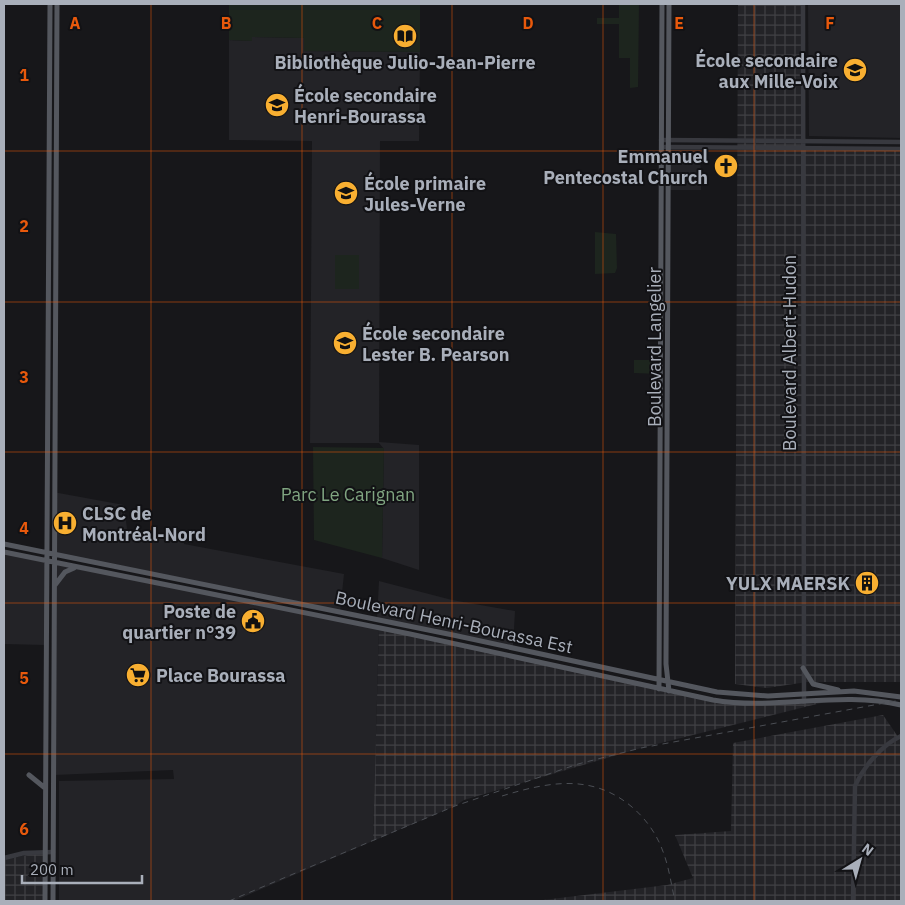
<svg xmlns="http://www.w3.org/2000/svg" width="905" height="905" font-family="'IBM Plex Sans',sans-serif">
<style>
.built{fill:#232327}
.industrial{fill:url(#industrial-grid)}
.park{fill:#1d251e}
.lines{fill:none;stroke-linecap:round;stroke-linejoin:round}
.minor{stroke:#38393f;stroke-width:4.5}
.major{stroke:#54575e;stroke-width:5}
.rail{stroke:#4b4e54;stroke-width:1;stroke-dasharray:6 5;stroke-linecap:butt}
.grid{fill:none;stroke:#e8590c;stroke-width:1;stroke-opacity:0.55}
.labels{text-anchor:middle;dominant-baseline:central;stroke-width:4;stroke-linejoin:round;paint-order:stroke}
.poi-label{font-size:18px;font-weight:bold;fill:#a9afba;stroke:#121215;text-anchor:start}
.street-label{font-size:18px;fill:#a9afba;stroke:#121215}
.park-label{font-size:18px;fill:#80a581;stroke:#121215}
.grid-label{font-size:16px;text-anchor:middle;font-weight:bold;fill:#e8590c;stroke:#121215;stroke-width:4;stroke-linejoin:round;paint-order:stroke}
</style>
<defs>
<pattern id="industrial-grid" width="8" height="8" patternUnits="userSpaceOnUse" patternTransform="scale(1.25)"><rect width="8" height="8" fill="#232327"/><path d="M0 4h8M4 0v8" fill="none" stroke="#404044"/></pattern>
</defs>
<rect width="100%" height="100%" fill="#17171a"/>
<path class="built" d="M808,4h93v134l-92,-2z
M252,37l52,1 1,13 115,1 -1,89h-39l-1,301 40,3v125l-37,-12 2,-109 -5,-6h-69l2,-302 -83,-1v-100l22,1z
M700,146l1,44h-33v-43z
M53,492l71,13 3,24 10,3 46,1 1,11 160,30 -4,38 -285,-57z
M4,552l42,9 -1,84 -41,-1z
M54,562l325,67 -6,212 -139,60h-175v-120l115,-2 -1,-9 -119,5z
M379,581l73,19 63,11 -2,36 -136,-28z"/>
<path class="industrial" d="M738,4h65v143l98,1v534h-94l-40,6 -32,-4z
M379,629l334,71 32,4 84,-3 -188,47 -177,52 -9,6 -82,35z
M883,715l18,26v160h-366l132,-16 26,-7 -18,-43 56,-4 2,-88z
M45,852v49h-41v-42z"/>
<path class="park" d="M229,4h191v48l-116,-1v-13l-52,-1v4l-23,-1z
M619,4h20l-1,83 -8,1v-30h-11v-34h-22v-6h22z
M595,232l21,2 1,34 -2,5 -20,1z
M335,255h24v34h-24z
M634,360h25l1,14 -26,-1z
M313,447l71,1 -2,110 -68,-18z"/>
<g class="lines">
<path class="minor" d="M803,4l1,698
M661,140l240,2
M665,147l236,2
M4,858l20,-5 29,-1
M853,901l2,-115c9,-20 27,-41 46,-50"/>
<path class="major" d="M669,4l-3,660 3,27
M4,544l449,91 264,57 51,4 86,-5 47,6
M4,552l406,82 303,66c63,11 126,-10 188,5
M55,585l10,-13 9,-4
M803,668l10,16 25,6
M659,689l3,-685
M29,775l16,13
M45,901l5,-897
M53,901l4,-897"/>
<path class="rail" d="M502,796c46,-14 90,-23 130,11 13,11 24,26 30,42 7,17 9,35 13,52
M229,901l226,-95 123,-42 63,-16 260,-48"/>
</g>
<path class="grid" d="M151,4v897M302,4v897M452,4v897M603,4v897M754,4v897M4,151h897M4,302h897M4,452h897M4,603h897M4,754h897"/>
<defs>
<g id="library-disc" transform="scale(1.25)"><circle r="9.5" fill="#f8af31" stroke="#121215"/><path d="M-6-4Q-3-5.5-.7-3.5V5Q-3 3-6 4ZM6-4Q3-5.5 .7-3.5V5Q3 3 6 4Z" fill="#111"/></g>
<g id="school-disc" transform="scale(1.25)"><circle r="9.5" fill="#f8af31" stroke="#121215"/><path d="M0-5L7-2L0 1L-7-2ZM-4 1L0 2.5L4 1V4Q0 6-4 4Z" fill="#111"/></g>
<g id="church-disc" transform="scale(1.25)"><circle r="9.5" fill="#f8af31" stroke="#121215"/><path d="M-1.2-6h2.4v3.5h3.3v2.4h-3.3V6h-2.4V-.1h-3.3v-2.4h3.3Z" fill="#111"/></g>
<g id="hospital-disc" transform="scale(1.25)"><circle r="9.5" fill="#f8af31" stroke="#121215"/><path d="M-5-5h3v3.5h4V-5h3V5h-3V1.5h-4V5h-3Z" fill="#111"/></g>
<g id="building-disc" transform="scale(1.25)"><circle r="9.5" fill="#f8af31" stroke="#121215"/><path d="M-4-6H4V6H1V3H-1V6H-4ZM-2.5-4.3h1.7v1.8h-1.7ZM.8-4.3h1.7v1.8H.8ZM-2.5-1h1.7V.8h-1.7ZM.8-1h1.7V.8H.8Z" fill="#111"/></g>
<g id="civic-disc" transform="scale(1.25)"><circle r="9.5" fill="#f8af31" stroke="#121215"/><path d="M-.6-6.5H3V-4.5H.6V-3L4-1V1h2V6H-6V1h2V-1L-.6-3ZM-1.2 2.5V6h2.4V2.5Z" fill="#111"/></g>
<g id="supermarket-disc" transform="scale(1.25)"><circle r="9.5" fill="#f8af31" stroke="#121215"/><path d="M-6-5.5h2.5l.6 2H6L4.5 2H-2.5L-4.4-4H-6ZM-1.5 3.2a1.3 1.3 0 1 0 .1 0ZM3 3.2a1.3 1.3 0 1 0 .1 0Z" fill="#111"/></g>
</defs>
<g fill-rule="evenodd">
<use href="#library-disc" x="405" y="36"/>
<use href="#school-disc" x="855" y="70"/>
<use href="#school-disc" x="277" y="105"/>
<use href="#church-disc" x="726" y="166"/>
<use href="#school-disc" x="346" y="193"/>
<use href="#school-disc" x="345" y="343"/>
<use href="#hospital-disc" x="65" y="523"/>
<use href="#building-disc" x="867" y="583"/>
<use href="#civic-disc" x="253" y="621"/>
<use href="#supermarket-disc" x="138" y="675"/>
</g>
<g class="labels">
<g class="poi-label">
<text x="838" y="60" text-anchor="end">École secondaire<tspan x="838" dy="21">aux Mille-Voix</tspan></text>
<text x="405" y="62" text-anchor="middle">Bibliothèque Julio-Jean-Pierre</text>
<text x="294" y="95">École secondaire<tspan x="294" dy="21">Henri-Bourassa</tspan></text>
<text x="708" y="156" text-anchor="end">Emmanuel<tspan x="708" dy="21">Pentecostal Church</tspan></text>
<text x="364" y="183">École primaire<tspan x="364" dy="21">Jules-Verne</tspan></text>
<text x="362" y="333">École secondaire<tspan x="362" dy="21">Lester B. Pearson</tspan></text>
<text x="82" y="513">CLSC de<tspan x="82" dy="21">Montréal-Nord</tspan></text>
<text x="850" y="583" text-anchor="end">YULX MAERSK</text>
<text x="236" y="611" text-anchor="end">Poste de<tspan x="236" dy="21">quartier n°39</tspan></text>
<text x="156" y="675">Place Bourassa</text>
</g>
<g class="street-label">
<text transform="translate(654 347) rotate(-90)">Boulevard Langelier</text>
<text transform="translate(789 353) rotate(-90)">Boulevard Albert-Hudon</text>
<text transform="translate(454 622) rotate(12)">Boulevard Henri-Bourassa Est</text>
</g>
<g class="park-label">
<text x="348" y="494">Parc Le Carignan</text>
</g>
</g>
<g class="grid-label">
<text x="75" y="29">A</text>
<text x="226" y="29">B</text>
<text x="377" y="29">C</text>
<text x="528" y="29">D</text>
<text x="679" y="29">E</text>
<text x="830" y="29">F</text>
<text x="24" y="81">1</text>
<text x="24" y="232">2</text>
<text x="24" y="383">3</text>
<text x="24" y="534">4</text>
<text x="24" y="684">5</text>
<text x="24" y="835">6</text>
</g>
<rect width="905" height="905" fill="none" stroke="#a9afba" stroke-width="10"/>
<g transform="translate(860 860) rotate(37)" stroke="#121215" stroke-width="4" paint-order="stroke">
<path d="M0-4L9 19L0 12L-9 19Z" fill="#a9afba"/>
<text y="-8" font-size="14" font-weight="bold" text-anchor="middle" fill="#a9afba">N</text>
</g>
<path d="M22 875v8h120v-8" fill="none" stroke="#a9afba" stroke-width="2.5"/>
<text x="30" y="875" font-size="15" fill="#a9afba" stroke="#121215" stroke-width="4" paint-order="stroke">200 m</text>
</svg>
